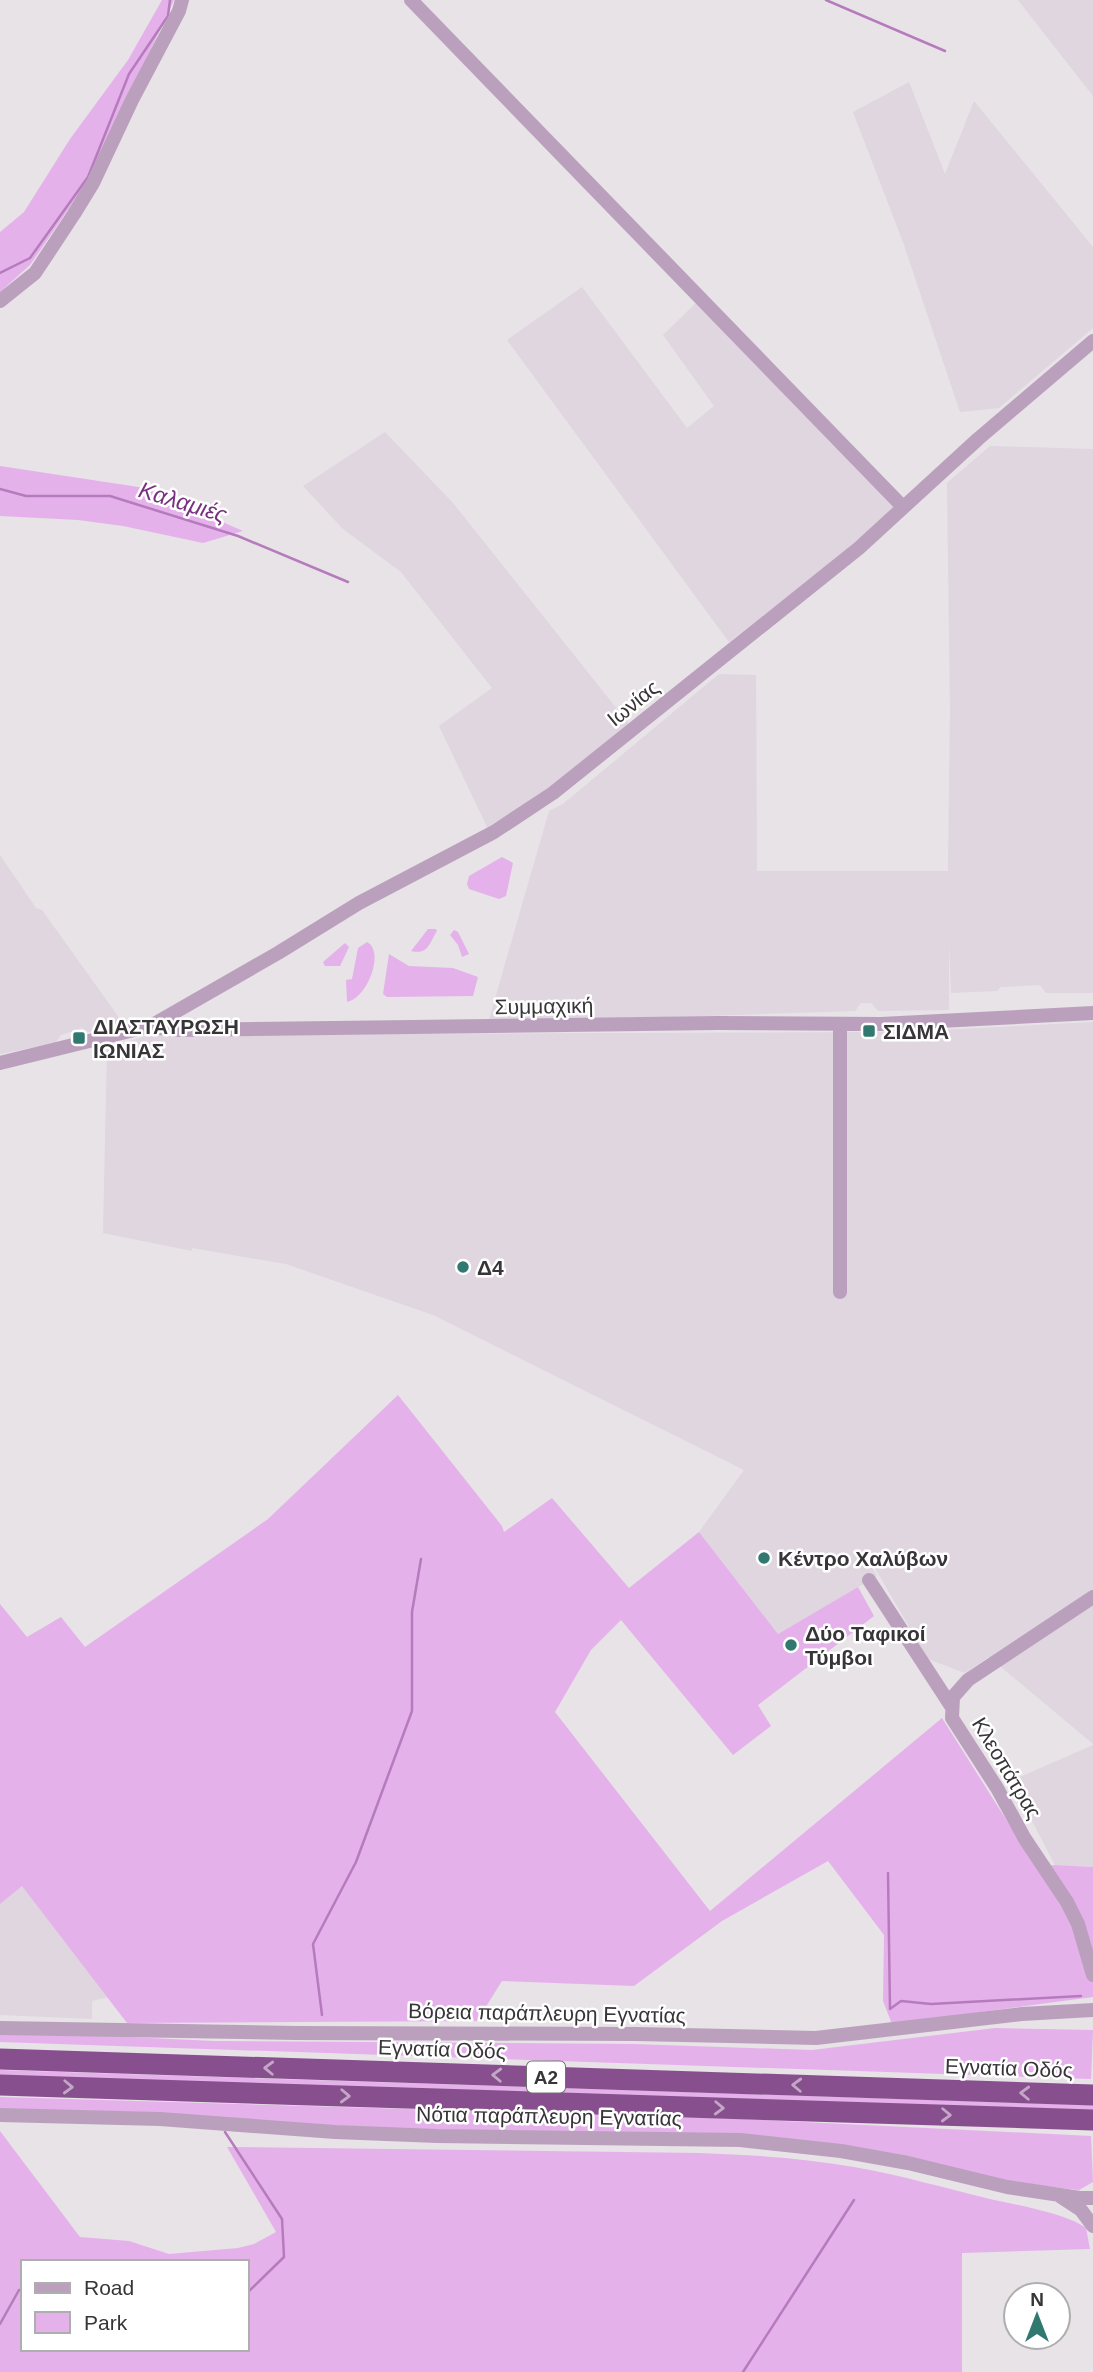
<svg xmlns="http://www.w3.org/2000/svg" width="1093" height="2372" font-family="Helvetica,sans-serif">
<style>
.built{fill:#dfd6e0}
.green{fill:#e5b1eb;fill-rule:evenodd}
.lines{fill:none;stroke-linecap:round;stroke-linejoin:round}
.stream{stroke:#b67bbc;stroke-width:2.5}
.minor{stroke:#bba0bd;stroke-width:14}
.highway{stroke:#874f8d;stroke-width:21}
.oneway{stroke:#c3a7c6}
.poi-dot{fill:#317871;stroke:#fff;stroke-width:2.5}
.labels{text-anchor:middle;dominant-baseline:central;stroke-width:5;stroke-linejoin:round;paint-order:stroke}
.shield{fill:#fff;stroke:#737273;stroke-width:2}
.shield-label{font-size:19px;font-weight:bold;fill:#373537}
.street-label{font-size:21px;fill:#373537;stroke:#fff}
.poi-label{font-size:21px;font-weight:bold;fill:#373537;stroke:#fff;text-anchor:start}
.water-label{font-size:23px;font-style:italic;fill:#783181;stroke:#fff}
</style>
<rect width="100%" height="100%" fill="#e7e3e7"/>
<path class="built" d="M1018,0h75v96z
M909,82l36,92 29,-73 119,146v81l-94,80 -39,4 -57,-170 -50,-130z
M582,287l105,141 27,-22 -51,-71 33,-32 198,205 -66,57 -99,77 -222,-302z
M385,432l68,71 176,221 -69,56 -71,51 -50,-105 53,-38 -91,-116 -58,-43 -40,-43z
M990,446l103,3v544h-47l-6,-8 -39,2 -4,4 -46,2 -2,-50v67l-71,1 -7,-8h-10l-6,8 -367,12 61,-212 14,-7 156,-130 37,1 1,196h191l2,-163 -3,-225z
M0,855l36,53 6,2 78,109 -5,8 -27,5 -6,-4 -21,7 -6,8 -55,11z
M1093,1022v722l-104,-87 -24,16 -37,-14 -59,-101 -5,-4 13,22 -99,58 -79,-102 45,-62 -311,-155 -147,-51 -94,-16v3l-89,-18 4,-184 41,-14 754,-3z
M1093,1745v122l-38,-2 -44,-84z
M22,1885l86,112 -16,4v18l-92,-4v-111z"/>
<path class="green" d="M162,0h12l-82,175 -62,90 -30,27v-60l24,-20 46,-73 58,-79z
M0,466l145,22 98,43 -40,12 -80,-17 -45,-6 -78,-4z
M502,857l11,6 -7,33 -7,3 -30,-10 -2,-5 2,-8z
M428,929h8l1,2c-8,13 -9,24 -26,20z
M454,930l4,2 11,22 -7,3 -4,-12 -8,-10z
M367,942c18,9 1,56 -20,60l-1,-22 6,-1 6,-31z
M345,943l4,4 -9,19h-15l-2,-4z
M389,954l20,12 44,2 25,9 -5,19 -86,1 -4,-3z
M398,1395l104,131 2,6 48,-34 77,90 70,-56 79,102 80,-47 16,29 -116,89 13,21 -38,29 -112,-135 -30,30 -36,62 155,199 232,-193 94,149 19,-2 38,2v130l-201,27 -9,-23 1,-66 -56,-74 -106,60 -88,65 -132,-5 -25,40 -350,2 -105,-137 -22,18v-300l27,33 34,-20 24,30 183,-128z
M995,2028l98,2 -2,49 -1091,-37v-11l214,10 419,3 179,6z
M0,2070l1093,35v6l-1093,-35z
M0,2097l743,22 348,17 2,46 -14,8 -81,-9 -287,-45 -389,-9 -322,-16z
M0,2131l80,106 49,4 40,13 69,-6 16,-4 22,-12 -49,-85 473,6c52,2 103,5 154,14 47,8 94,22 140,33 24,5 73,14 92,28l4,21 -128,4v119h-962zM23,2262h224v87h-224z"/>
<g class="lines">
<path class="stream" d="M826,0l119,51
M0,273l30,-15 58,-81 41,-103 39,-58 2,-16
M0,489l26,7h84l128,40 110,46
M888,1873l2,136
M890,2009l11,-8 30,3 150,-8
M322,2015l-9,-71 43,-82 56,-151v-99l9,-53
M225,2132l57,87 2,38 -37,36
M0,2324l19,-34h4
M743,2372l111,-172"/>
<path class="minor" d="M411,0l492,507
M0,301l35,-28 39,-59 19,-31 39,-83 47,-89 3,-11
M840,1024v268
M149,1027l129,-74 81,-50 135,-71 59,-39 306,-245 119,-109 115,-98
M0,1063l134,-33 15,-3 30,3 539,-7 163,1 212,-11
M869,1580l82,126
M1093,1597l-125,83 -15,17 -1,21 45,70 28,51 42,63 11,22 15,51
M0,2028l296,5 340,1 180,4 206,-24 71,-4
M0,2115l160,4 175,13 102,4 303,4 101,11 67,12 99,24 73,11h13
M1061,2197l20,13 12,16"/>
<path class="highway" d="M0,2059l1093,36
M0,2085l1093,35"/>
</g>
<defs><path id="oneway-chevron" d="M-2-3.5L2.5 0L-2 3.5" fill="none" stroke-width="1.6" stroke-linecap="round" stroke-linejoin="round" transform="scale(1.75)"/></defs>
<g class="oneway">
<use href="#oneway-chevron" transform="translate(269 2068) rotate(-178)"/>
<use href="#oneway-chevron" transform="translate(497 2075) rotate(-178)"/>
<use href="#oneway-chevron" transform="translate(797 2085) rotate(-178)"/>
<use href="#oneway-chevron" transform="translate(68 2087) rotate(2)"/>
<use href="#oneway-chevron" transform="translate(1025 2093) rotate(-178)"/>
<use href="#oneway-chevron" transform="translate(345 2096) rotate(2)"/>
<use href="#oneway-chevron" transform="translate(719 2108) rotate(2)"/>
<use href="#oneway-chevron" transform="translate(946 2115) rotate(2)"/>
</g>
<g class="poi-dot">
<rect x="862" y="1024" width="14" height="14" rx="3.5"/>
<rect x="72" y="1031" width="14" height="14" rx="3.5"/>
<circle cx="463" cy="1267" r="7"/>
<circle cx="764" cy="1558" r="7"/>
<circle cx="791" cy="1645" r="7"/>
</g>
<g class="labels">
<rect class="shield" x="527" y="2061.5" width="38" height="31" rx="5"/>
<g class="shield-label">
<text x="546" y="2077">Α2</text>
</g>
<g class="street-label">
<text transform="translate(633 703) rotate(-39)">Ιωνίας</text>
<text transform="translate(544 1006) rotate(-1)">Συμμαχική</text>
<text transform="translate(1007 1768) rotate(59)">Κλεοπάτρας</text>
<text transform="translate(547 2013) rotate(1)">Βόρεια παράπλευρη Εγνατίας</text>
<text transform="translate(442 2049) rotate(2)">Εγνατία Οδός</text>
<text transform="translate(1009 2068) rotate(2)">Εγνατία Οδός</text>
<text transform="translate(549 2116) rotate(1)">Νότια παράπλευρη Εγνατίας</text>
</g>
<g class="poi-label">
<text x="93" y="1026">ΔΙΑΣΤΑΥΡΩΣΗ<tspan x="93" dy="24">ΙΩΝΙΑΣ</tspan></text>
<text x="883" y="1031">ΣΙΔΜΑ</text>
<text x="477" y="1267">Δ4</text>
<text x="778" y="1558">Κέντρο Χαλύβων</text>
<text x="805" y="1633">Δύο Ταφικοί<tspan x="805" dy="24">Τύμβοι</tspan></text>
</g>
<g class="water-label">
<text transform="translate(183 502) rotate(17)">Καλαμιές</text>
</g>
</g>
<rect x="21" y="2260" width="228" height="91" fill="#ffffff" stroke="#afaeaf" stroke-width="2"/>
<rect x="35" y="2283" width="35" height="10" fill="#bba0bd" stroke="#afaeaf" stroke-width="2"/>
<text x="84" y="2295" font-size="21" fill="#373537">Road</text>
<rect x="35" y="2312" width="35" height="21" fill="#e5b1eb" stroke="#afaeaf" stroke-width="2"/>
<text x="84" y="2330" font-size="21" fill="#373537">Park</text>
<g transform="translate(1037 2316)"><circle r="33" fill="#ffffff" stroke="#afaeaf" stroke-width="2"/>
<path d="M0-5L12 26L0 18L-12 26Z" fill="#317871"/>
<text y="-10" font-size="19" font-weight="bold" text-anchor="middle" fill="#373537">N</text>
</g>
</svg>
